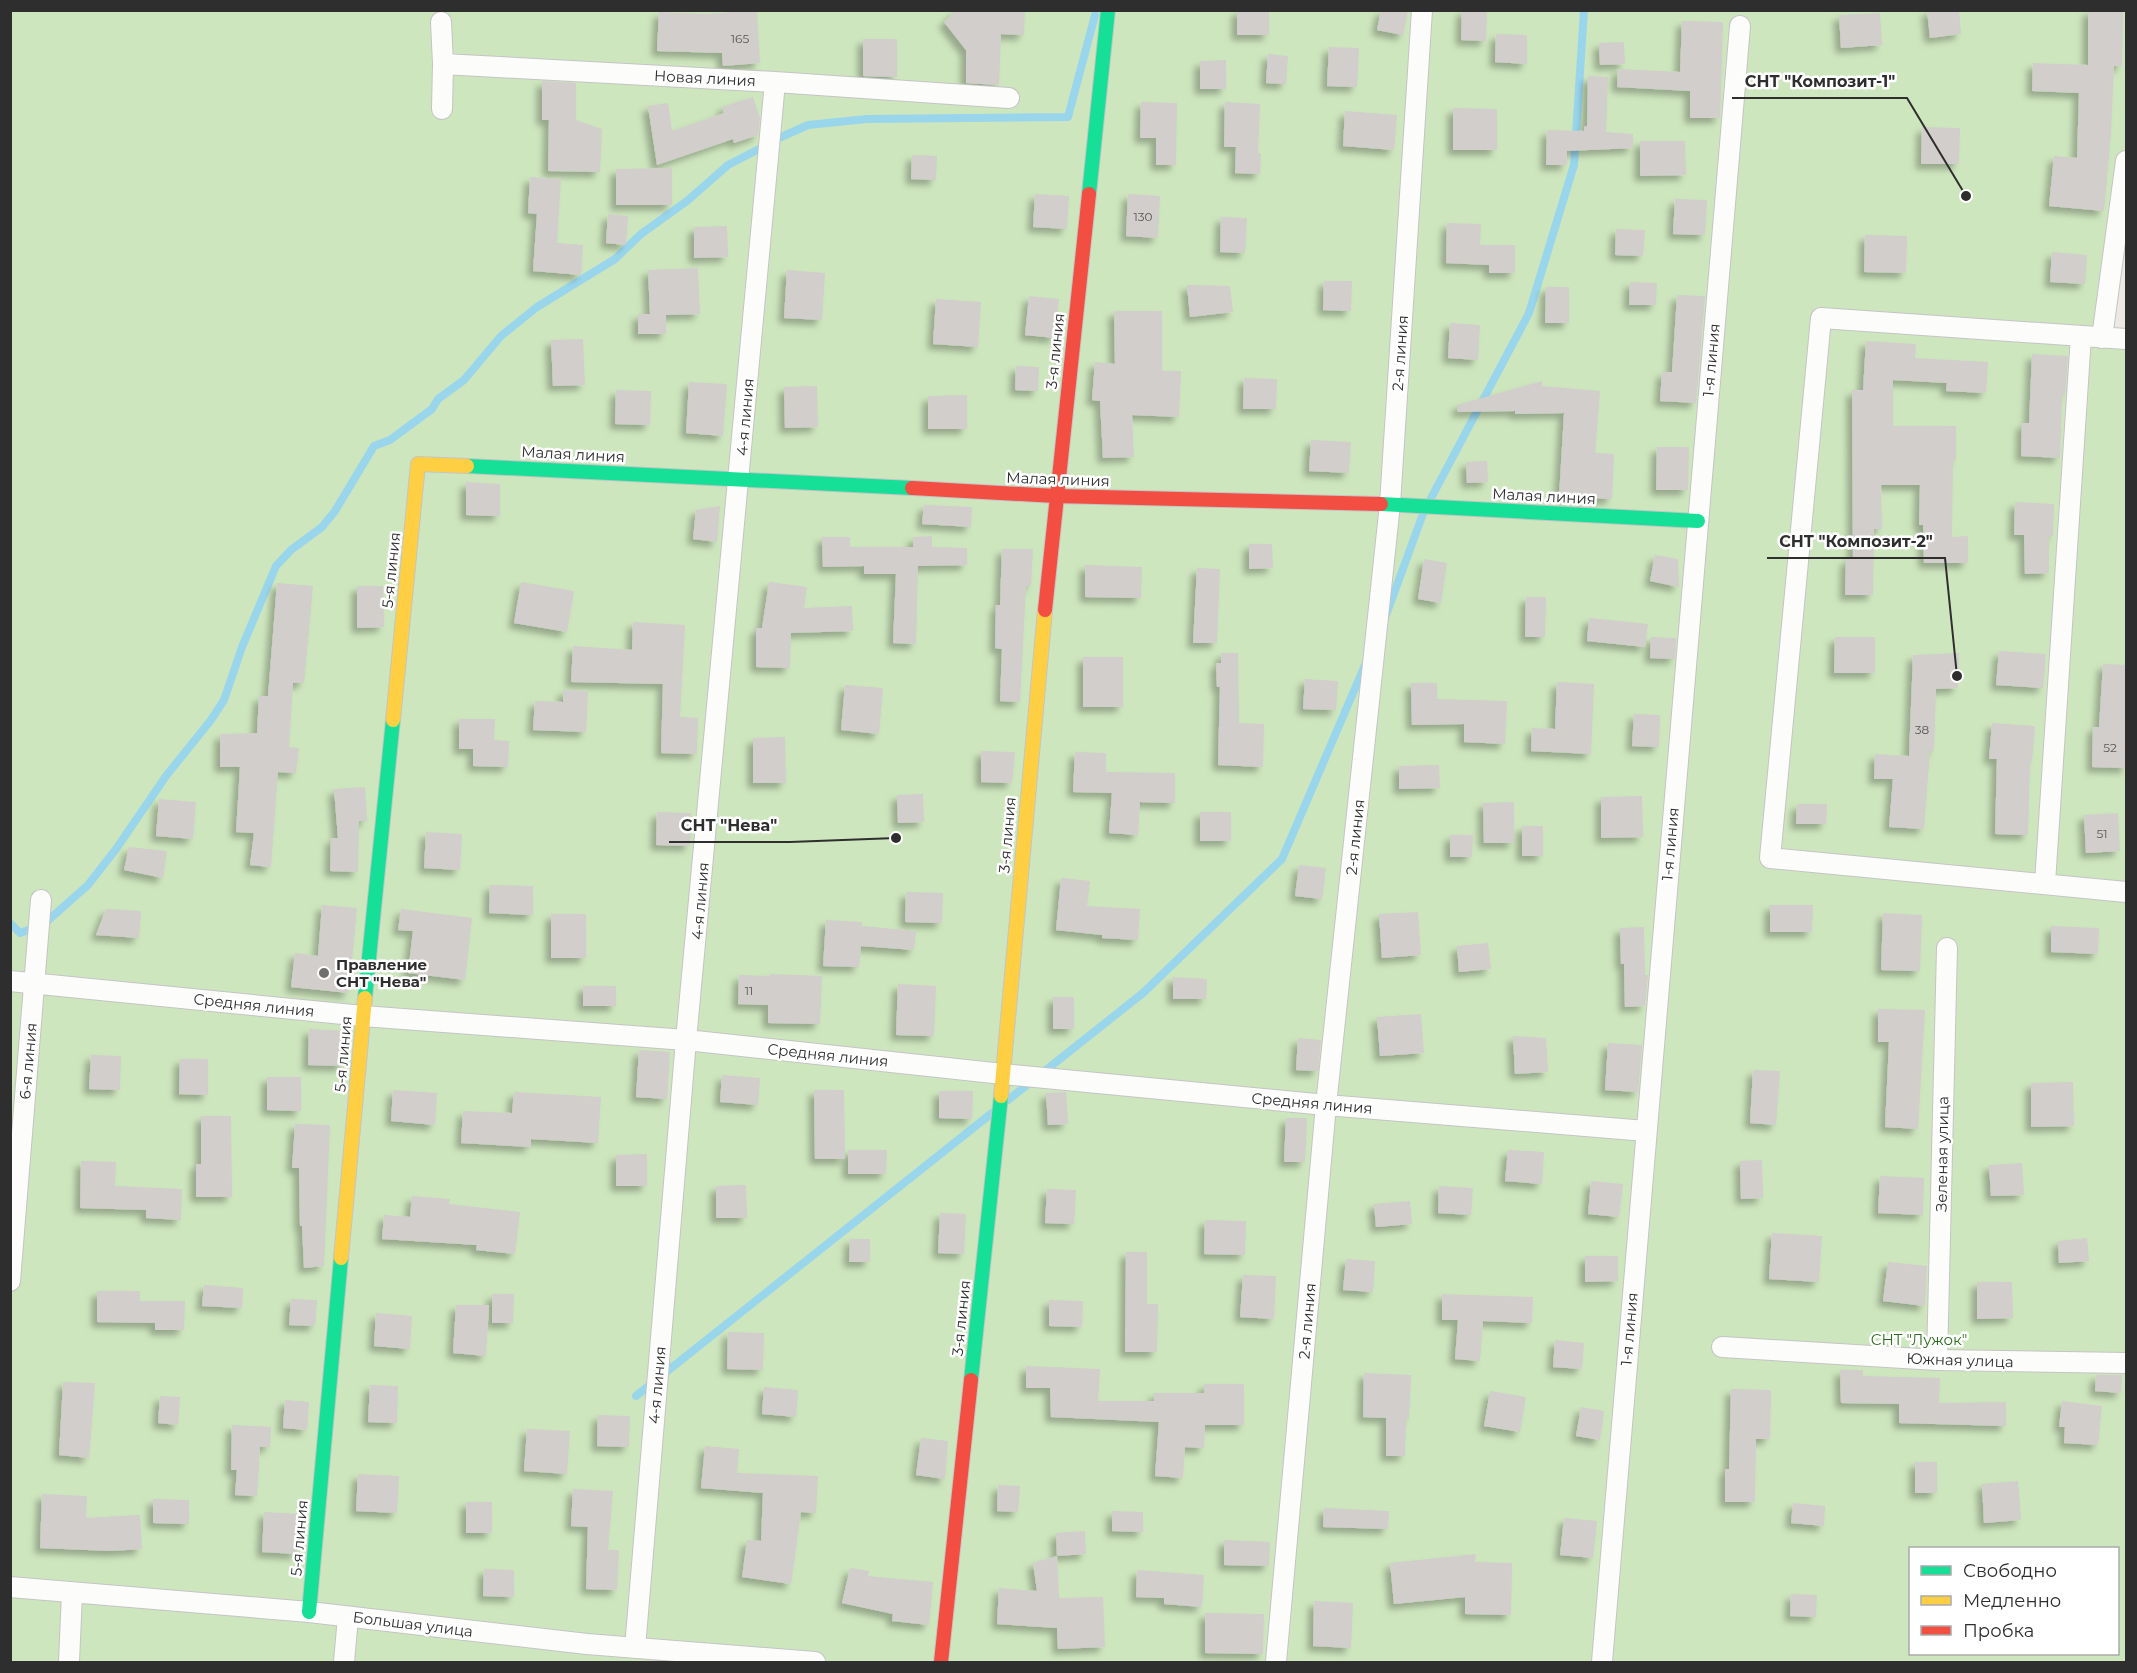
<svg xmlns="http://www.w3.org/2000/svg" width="2137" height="1673" font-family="Montserrat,sans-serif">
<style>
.green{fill:#cee6be;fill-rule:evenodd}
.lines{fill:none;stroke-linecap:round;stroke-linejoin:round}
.stream{stroke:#99d6ec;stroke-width:8}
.building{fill:#d1cecb;filter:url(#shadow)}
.street-casing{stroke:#c5c4c5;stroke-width:22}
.fast-casing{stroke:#c5c4c5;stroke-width:16}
.slow-casing{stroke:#c5c4c5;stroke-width:16}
.jam-casing{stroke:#c5c4c5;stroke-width:16}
.street{stroke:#fcfcfb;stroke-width:20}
.fast{stroke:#16e098;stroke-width:14}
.slow{stroke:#ffcf43;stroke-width:14}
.jam{stroke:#f24e42;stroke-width:14}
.poi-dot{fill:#706f6e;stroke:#fff;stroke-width:2}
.labels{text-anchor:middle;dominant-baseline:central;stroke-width:5;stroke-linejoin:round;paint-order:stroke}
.number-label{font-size:12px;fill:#585857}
.street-label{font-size:15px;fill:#2e2e2e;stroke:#fff}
.poi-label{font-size:15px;font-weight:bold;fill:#2e2e2e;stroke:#fff;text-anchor:start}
.park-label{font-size:15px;fill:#2c6e1b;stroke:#fff}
.leader{fill:none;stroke:#2e2e2e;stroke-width:2}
.callout-dot{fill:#2e2e2e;stroke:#fff;stroke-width:2}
.callout-label{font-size:16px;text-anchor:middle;font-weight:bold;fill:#2e2e2e;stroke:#fff;stroke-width:5;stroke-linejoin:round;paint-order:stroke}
</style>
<defs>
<filter id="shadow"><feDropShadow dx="-5.5" dy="5.5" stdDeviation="3" flood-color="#0004"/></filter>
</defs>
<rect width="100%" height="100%" fill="#ece8e4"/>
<path class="green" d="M10,11h2116v232l-10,-1 -14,95 24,2v1323h-2115zM1910,1548h208v106h-208z"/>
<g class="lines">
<path class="stream" d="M779,138l29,-13 59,-6 201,-2 27,-102
M1430,500l99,-187 45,-148 10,-155
M1385,618l39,-107
M10,923l10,10 24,-9 44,-39 28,-36 50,-73 45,-56 13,-20 18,-53 34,-81 15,-16 31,-23 13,-16 39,-65 16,-6 42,-31 6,-10 26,-19 37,-44 36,-29 78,-48 26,-25 46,-33 41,-36 31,-16
M1041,1074l102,-81 139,-134 83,-194
M1008,1100l24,-19
M636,1396l356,-283"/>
</g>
<path class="building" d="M757,10l3,53 -37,3 -1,-13 -65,-2 2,-39 49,2z
M957,10h68l-1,25 -23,-1 -2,51 -33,-2v-33l-22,-28z
M1237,10h32v25h-32z
M1381,10h27l-5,25 -26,-5z
M1462,10h25l-1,31 -25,-1z
M1927,10h32l2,24 -31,4z
M2088,10h35l-1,56h-8l-3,67 -7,78 -55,-5 5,-50 23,2 2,-65 -47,-2 1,-28 55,2z
M1880,13l2,32 -41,3 -2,-33z
M1682,21l41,1 -3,96h-30v-27l-73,-4 1,-18 62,3z
M1496,34l31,1v29l-32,-2z
M863,39h34v38l-34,-1z
M1624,42l1,22 -25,1 -1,-22z
M1329,47l30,1 -2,39 -30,-1z
M1268,54l20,2 -2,28 -20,-1z
M1226,60v29h-26v-28z
M1588,76l20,1 -2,55 27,2v14l-66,3v14h-21l1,-35 37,1v-4l3,-1z
M542,81l34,2v37l26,9 -2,43 -52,-1 1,-51h-7z
M753,97l7,21 -2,17 -24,8 -1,-4 -76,26 -9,-59 20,-3 4,28 52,-18 -2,-6z
M1141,102l36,1 -1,62h-20v-27h-16z
M1225,102l35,2 -2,49 3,1 -1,20 -25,-1 1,-26h-12z
M1453,108l44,1v41h-44z
M1345,111l52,4 -3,35 -51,-4z
M1922,127l38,1 -1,36h-38z
M1640,141h45l1,34 -46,1z
M912,155l25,1 -1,24 -25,-1z
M672,168v37h-56v-36z
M530,177l31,2 -4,64 26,2 -2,30 -48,-4 4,-57 -9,-1z
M1035,194l34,2 -2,33 -34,-2z
M1128,194l32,2 -2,42 -32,-2z
M1675,199l32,1 -2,35 -32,-1z
M608,214l20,2 -2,29 -20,-2z
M1221,217l26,1 -2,35 -25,-1z
M1447,223l34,1 -1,21h35v28h-26v-8l-43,-2z
M727,226l1,31 -34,1v-31z
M1616,229l29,1 -2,26 -28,-1z
M1865,235l42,1 -1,37 -42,-1z
M2052,252l35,3 -2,29 -35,-2z
M698,268l2,46 -34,1v19h-28v-20h12l-2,-44z
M787,270l38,3 -3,47 -38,-2z
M1324,281h28l-1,30 -28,-1z
M1630,282l27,1 -1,22h-27z
M1187,285l43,1 3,26 -43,5z
M1546,287h23v36h-24z
M1677,295l28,1 -9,107 -36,-2 2,-29h10z
M1029,296l30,3 -4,39 -30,-3z
M936,299l45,3 -3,45 -45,-3z
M1114,311h48v60h19l-2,46 -47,-2 2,42 -31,1 -3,-57 -8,-1 3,-38 20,2z
M1450,323l30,2 -2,35 -30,-2z
M583,339l2,46 -32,1 -2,-46z
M1866,341l50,3 -1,14 73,4 -2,31 -40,-2 1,-8 -54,-3v46h63v34h-3l-1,77 16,-1v27h-44l-1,-38h-4l1,-40h-39l1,44h-8l-1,66h-28l1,-36h7l-1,-169h11z
M2032,354l36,2 -3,39 -3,-1 -2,64 -39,-2 1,-33h7z
M1016,366l23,1 -1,24 -23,-1z
M1244,378l33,1 -1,30h-33z
M1542,381v5l58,5 -5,62 19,1 -2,45 -53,-2 5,-84 -49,1v-3l-57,1 -1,-7z
M689,382l38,2 -4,52 -37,-3z
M817,386l1,41 -33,1 -1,-41z
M616,390l35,1 -1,34 -35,-1z
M967,395v34h-39v-33z
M1311,440l40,2 -2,31 -40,-2z
M1657,447h32l-1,43h-32z
M1487,461l1,21 -21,1 -1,-21z
M466,482l34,2v32l-34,-1z
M2015,502l39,2 -1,32h-4v37l-24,1 -1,-39h-10z
M924,505l48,2 -1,20 -49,-3z
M720,506l-3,36 -24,-3 3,-29z
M932,536v11l35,1v17l-49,1 -2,78 -23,-1 3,-69h-32v-8l-41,1 -1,-30h28v10h63v-10z
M1249,544h23l1,24 -24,1z
M1002,549h31l-2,37h-5l-6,116 -20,-1 2,-52 -7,-1 1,-43h4z
M1655,555l23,4 1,28 -29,-6z
M1424,559l23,4 -6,40 -23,-4z
M1085,565l57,2 -1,31 -56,-1z
M1197,568l23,1 -3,74h-24z
M521,582l53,9 -7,41 -53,-9z
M769,582l38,5 -3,21 48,-2 1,25 -62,2 -1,35 -34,-1v-39h6z
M277,583l36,3 -9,97h-11l-4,64 10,1 -3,25 -18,-1 -7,95 -21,-2 4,-32 -18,-1 4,-65h-20v-33l37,-1 2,-37h9z
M357,586h26l1,41 -27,1z
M1526,597h20l-1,40h-20z
M1589,618l59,6 -3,23 -58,-6z
M633,622l52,3 -5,92 18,1 -1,36 -36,-1 2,-69 -92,-2 2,-36 59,4z
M1651,637l25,1 -1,21 -25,-1z
M1835,637h40v36h-41z
M1999,651l47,3 -3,34 -47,-3z
M1221,653h17l1,70 25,1 -1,43 -45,-2 2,-78h-3l-1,-24h5z
M1959,653l-1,35 -22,1 -2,62h-4l-6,78 -35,-2 4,-48h-19l1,-25 34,2 4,-101z
M1083,657h40v50h-40z
M2103,664l24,1v103l-35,-1 1,-40h6z
M1305,679l33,2 -2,29 -33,-1z
M1557,682l37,2 -3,70 -60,-3 1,-23 23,1z
M1411,683h26v16l70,2 -2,43 -41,-2v-18l-52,1z
M845,685l38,3 -4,46 -38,-4z
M563,690l25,1 -2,41 -53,-2 2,-29 28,1z
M1634,714l26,1 -1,32 -27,-1z
M459,719h36l-1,21 15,1 -1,26 -35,-1v-17h-14z
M1992,723l43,3 -3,36 -2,-1 -2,74 -33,-1 2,-75h-8z
M785,737l1,46h-33v-45z
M981,751l34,1 -3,31 -31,-1z
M1075,752l31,1v19l69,1v30l-35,-1 -2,33 -29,-2 3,-40 -39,-1z
M1439,765l1,23 -41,1v-23z
M365,787l2,31v3h-8l-1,51 -28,-1 1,-33h7l-4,-49z
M923,794l1,28 -26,1 -1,-28z
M1642,796l1,41 -42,1v-41z
M159,799l37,3 -3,37 -37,-3z
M1514,802v41h-30l-1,-40z
M1797,804h30l-1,20h-30z
M657,812l34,1 -1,33 -34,-1z
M1200,812h31v29h-31z
M2118,813l2,38 -34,2 -2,-38z
M1522,826h21v30h-21z
M426,832l36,2 -2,36 -36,-2z
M1450,835h23l-1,22h-22z
M129,847l38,4 -4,27 -39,-8z
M1299,865l27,3 -4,31 -27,-3z
M1061,878l29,3 -3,25 53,3 -2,31 -36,-2v-3l-46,-5z
M490,885l43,1v29l-44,-2z
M906,892l37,1 -1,30 -37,-1z
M322,905l35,3 -8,85 -58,-6 4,-34 23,3z
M1770,905h43l-1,27h-42z
M106,909l35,2 -2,27 -43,-3z
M401,909l71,9 -7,62 -57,-7 5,-42 -15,-1z
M1418,912l3,43 -39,3 -3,-44z
M1883,913l39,2 -2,56 -39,-1z
M551,914h35v44h-35z
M826,920l36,2v4l54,5 -2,19 -53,-4 -2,21 -36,-1z
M2051,926l48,2 -1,26 -47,-2z
M1644,927l1,48h3l-3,31 -20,1 -1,-43h-3l-1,-36z
M1488,943l3,26 -32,3 -2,-26z
M770,974l52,2 -2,48 -52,-1v-18l-30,-1 1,-29 31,1z
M1173,977l34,2 -1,20h-33z
M898,984l38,2 -2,50 -38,-1z
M583,986h33v20h-33z
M1053,997h21v32h-21z
M1878,1009l47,1 -7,119 -33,-2 4,-85h-11z
M1421,1014l3,39 -44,3 -3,-39z
M309,1029l36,2 -2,35 -35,-1z
M1513,1036l33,2 2,34 -33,2z
M1298,1038l23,2 -3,31 -22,-1z
M1608,1043l34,2 -4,47 -33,-2z
M639,1050l31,2 -3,47 -31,-2z
M91,1055l30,1 -1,34 -31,-1z
M180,1059h28v36l-29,-1z
M1753,1070l27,1 -4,54 -26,-2z
M722,1075l38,3 -2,27 -38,-3z
M267,1077h34v34l-34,-1z
M2073,1082l1,44 -43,1v-44z
M393,1090l44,3 -2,32 -44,-4z
M814,1090h30l1,69h-30z
M939,1091h34l-1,28 -33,-1z
M514,1092l87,5 -3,46 -67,-4v8l-70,-4 2,-32 49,2z
M1066,1092l2,32 -20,1 -2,-32z
M201,1116h30l1,81h-36v-33h5z
M1286,1118h21l-2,44h-21z
M295,1124l35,1 -6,141 -20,2 -2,-42h-2l-1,-58h-7z
M848,1150h39l-1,24h-38z
M1508,1150l36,2 -2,32 -37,-3z
M647,1154v32h-31v-31z
M1762,1160l1,38 -22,1 -1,-38z
M81,1161l35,1 -1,24 67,3 -1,31 -35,-2v-8l-66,-2z
M2022,1163l2,32 -33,1 -2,-31z
M1880,1176l44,2 -1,37 -45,-2z
M1591,1181l32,3 -4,33 -31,-3z
M746,1185l1,33h-31v-32z
M1439,1186l34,2 -2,27 -33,-2z
M1047,1189l29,1 -2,34 -29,-1z
M412,1196l38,3 -1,5 71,8 -5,42 -39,-4 1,-5 -95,-6 2,-24 26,2z
M1410,1201l2,23 -36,3 -2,-23z
M940,1213l26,1 -2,40 -26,-1z
M1205,1220l41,1 -1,34 -41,-1z
M1772,1233l50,3 -3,46 -50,-3z
M2087,1238l2,23 -30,2 -1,-22z
M850,1239h20v23h-21z
M1126,1252h21v52h11l-1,48h-32z
M1585,1256h33v25l-33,1z
M1346,1259l29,2 -2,31 -30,-2z
M1888,1262l39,4 -2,40 -42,-5z
M1243,1275l33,1 -2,43 -34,-2z
M1977,1282h35l1,36 -36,1z
M204,1285l39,3 -1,20 -40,-2z
M97,1291h43v10h45l-1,29h-29v-7l-58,-1z
M492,1294h22l-1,29h-21z
M1442,1294l91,3 -1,26 -49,-2 -3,40 -25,-2 3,-39h-16z
M291,1299l26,1 -2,26 -26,-1z
M1049,1300l34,1 -1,26 -33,-1z
M456,1305h33l-3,51 -33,-3z
M376,1313l36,3 -2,33 -36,-3z
M728,1332l36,1 -1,37 -36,-1z
M1555,1340l29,3 -2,26 -29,-2z
M1026,1366l74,3 -2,32h56v-8h50v-9h40v41h-39l-1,23 -19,-1 -2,31 -28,-2 4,-54 -108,-5 -1,-29h-24z
M1840,1370h23v6l77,2 -1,25 67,-1v24l-107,-3v-19l-58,-1z
M1364,1373l47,2 -2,44 -3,-1 -1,38h-19v-38l-23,-1z
M2096,1375h26l-1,18 -26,-2z
M63,1382l32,1 -6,75 -30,-3z
M370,1385l28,1 -1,37 -29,-1z
M764,1387l34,3 -2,27 -34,-3z
M1731,1389l40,1 -1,49h-14l-1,63h-30v-33h4z
M1490,1391l36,6 -6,35 -36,-6z
M160,1396l20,1 -2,28 -20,-2z
M285,1400l24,2 -2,28 -24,-2z
M2062,1401l40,5 -4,39 -34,-2 1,-16h-6z
M1581,1407l23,4 -4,29 -24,-4z
M598,1415l32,1 -1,31 -32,-1z
M232,1425l39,2 -1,20h-10l-3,49 -22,-1 2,-25h-6z
M527,1429l43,2 -3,43 -43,-3z
M921,1438l27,3 -3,38 -29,-4z
M705,1446l34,3 -2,24 81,3 -2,37 -15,-1 -10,72 -49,-7 5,-37 14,1 2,-48 -62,-5z
M1915,1462h22v31h-22z
M358,1474l41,2 -2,37 -41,-2z
M2018,1481l3,39 -37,3 -2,-39z
M998,1485l22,1 -2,26 -21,-1z
M573,1489l40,2 -5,59h11l-2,40 -31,-1 2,-62 -17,-1z
M42,1494l45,2 -1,22 54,-3 2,34 -31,2 -71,-3z
M153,1499l36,1v24l-36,-1z
M466,1502h26v31h-26z
M1793,1503l32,3 -1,20 -33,-3z
M1324,1508l65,3 -1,18 -65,-2z
M1112,1511l31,1v20l-31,-1z
M264,1512l35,2 -2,40 -35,-2z
M1564,1518l33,3 -4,37 -33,-3z
M1085,1531l1,23 -29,2 -1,-23z
M1224,1540l46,2 -1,24 -45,-1z
M1476,1554l-1,8 37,1 -1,52 -46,-1v-17l-71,7 -4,-41z
M1057,1556l2,42 44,-1 2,50 -47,2 -1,-21 -60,-4 2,-36 38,3 -4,-28z
M850,1568l19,3 -1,5 65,6 -4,43 -37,-4 1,-7 -51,-11z
M484,1569l30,1v27l-31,-1z
M1137,1570l67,5 -2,32 -38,-3v-6l-28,-1z
M1791,1594l26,1 -1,22 -26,-1z
M1314,1601l39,2 -2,45 -38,-2z
M1205,1613l59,1 -1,40 -58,-1z"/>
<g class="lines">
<g class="street-casing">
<path id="street" d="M441,22l2,42 332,18 234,16
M442,109l1,-45
M2102,338l24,-177
M2126,339l-305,-21 -51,540 356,34
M2045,883l36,-547
M10,981l353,35 323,24 317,34 323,31 320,26
M10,1281l31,-381
M1722,1347l215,13 189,3
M1937,1360l10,-412
M10,1587l299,25 278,32 228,18
M635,1648l51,-608 89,-958
M69,1662l3,-69
M344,1662l4,-45
M1276,1662l50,-557 64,-601 32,-494
M1602,1662l138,-1636"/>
</g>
<g class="fast-casing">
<path id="fast" d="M1089,194l19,-184
M467,466l445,22
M1381,504l317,17
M365,998l28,-278
M971,1380l30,-284
M309,1612l32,-354"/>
</g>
<g class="slow-casing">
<path id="slow" d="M393,720l25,-256 49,2
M1001,1096l44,-486
M341,1258l24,-260"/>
</g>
<g class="jam-casing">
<path id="jam" d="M912,488l144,8 325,8
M1045,610l44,-416
M941,1662l30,-282"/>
</g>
<use href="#street" class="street"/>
<use href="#fast" class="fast"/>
<use href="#slow" class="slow"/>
<use href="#jam" class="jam"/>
</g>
<circle class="poi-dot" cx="324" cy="973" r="6"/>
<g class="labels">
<g class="number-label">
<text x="740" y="38">165</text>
<text x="1143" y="216">130</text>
<text x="1922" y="729">38</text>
<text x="2110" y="747">52</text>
<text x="2102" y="833">51</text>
<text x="749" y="990">11</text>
</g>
<g class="street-label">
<text transform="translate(705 78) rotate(3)">Новая линия</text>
<text transform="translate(1055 351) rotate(-84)">3-я линия</text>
<text transform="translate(1400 353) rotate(-86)">2-я линия</text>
<text transform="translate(1711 360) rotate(-85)">1-я линия</text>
<text transform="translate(745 417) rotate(-85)">4-я линия</text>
<text transform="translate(573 454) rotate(3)">Малая линия</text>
<text transform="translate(1058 479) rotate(2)">Малая линия</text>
<text transform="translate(1544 496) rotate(3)">Малая линия</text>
<text transform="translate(391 570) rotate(-84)">5-я линия</text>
<text transform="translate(1007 835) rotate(-85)">3-я линия</text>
<text transform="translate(1355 837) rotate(-84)">2-я линия</text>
<text transform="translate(1670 844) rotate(-85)">1-я линия</text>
<text transform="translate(700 901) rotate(-85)">4-я линия</text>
<text transform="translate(254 1005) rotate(6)">Средняя линия</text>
<text transform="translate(343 1054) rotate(-85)">5-я линия</text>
<text transform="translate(828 1055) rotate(6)">Средняя линия</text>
<text transform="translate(28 1061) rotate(-85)">6-я линия</text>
<text transform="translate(1312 1103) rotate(5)">Средняя линия</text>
<text transform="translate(1942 1154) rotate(-89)">Зеленая улица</text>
<text transform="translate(961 1318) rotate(-84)">3-я линия</text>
<text transform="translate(1307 1321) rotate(-85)">2-я линия</text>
<text transform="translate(1629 1329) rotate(-85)">1-я линия</text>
<text transform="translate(1960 1360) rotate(2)">Южная улица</text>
<text transform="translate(657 1385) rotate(-85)">4-я линия</text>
<text transform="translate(299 1538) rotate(-85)">5-я линия</text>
<text transform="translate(413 1624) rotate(7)">Большая улица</text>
</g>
<g class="poi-label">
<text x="336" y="964">Правление<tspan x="336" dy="17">СНТ "Нева"</tspan></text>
</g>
<g class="park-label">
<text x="1919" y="1339">СНТ "Лужок"</text>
</g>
</g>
<path class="leader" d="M1966 196L1907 98H1732M1957 676L1945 558H1767M896 838L790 842H669"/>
<g class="callout-dot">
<circle cx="1966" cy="196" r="6"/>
<circle cx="1957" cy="676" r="6"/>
<circle cx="896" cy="838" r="6"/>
</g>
<g class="callout-label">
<text x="1820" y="87">СНТ "Композит-1"</text>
<text x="1856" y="547">СНТ "Композит-2"</text>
<text x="729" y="831">СНТ "Нева"</text>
</g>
<rect width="2137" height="1673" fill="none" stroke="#2e2e2e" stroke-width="24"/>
<rect x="1909" y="1547" width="210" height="108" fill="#ffffff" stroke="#ababab" stroke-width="1.5"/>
<rect x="1921" y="1566" width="30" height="9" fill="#16e098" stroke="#ababab" stroke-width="1.5"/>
<text x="1963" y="1577" font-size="18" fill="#2e2e2e">Свободно</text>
<rect x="1921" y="1596" width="30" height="9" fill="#ffcf43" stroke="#ababab" stroke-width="1.5"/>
<text x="1963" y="1607" font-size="18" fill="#2e2e2e">Медленно</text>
<rect x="1921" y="1626" width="30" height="9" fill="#f24e42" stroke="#ababab" stroke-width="1.5"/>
<text x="1963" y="1637" font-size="18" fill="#2e2e2e">Пробка</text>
</svg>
